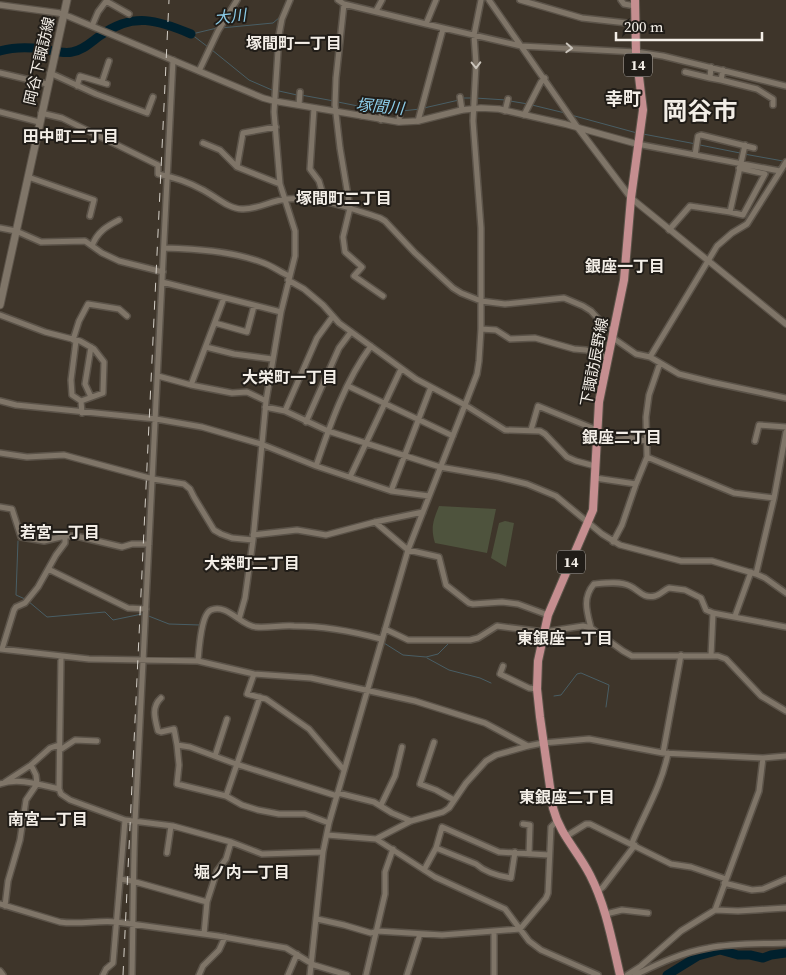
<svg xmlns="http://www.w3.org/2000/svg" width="786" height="975" font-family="'Source Serif 4','Noto Sans JP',serif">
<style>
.green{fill:#4e533d}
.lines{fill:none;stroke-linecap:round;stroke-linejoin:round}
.stream{stroke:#495e65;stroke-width:1}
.river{stroke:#00202d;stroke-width:9}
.minor-casing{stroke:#5b5349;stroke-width:8}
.tertiary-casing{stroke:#5b5349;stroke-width:8}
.secondary-casing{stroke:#5b5349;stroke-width:9}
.primary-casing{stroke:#5b5349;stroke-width:10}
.minor{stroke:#7f7568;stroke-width:5}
.tertiary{stroke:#7f7568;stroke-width:5.5}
.secondary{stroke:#7f7568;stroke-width:7}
.primary{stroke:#c58e90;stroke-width:8}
.rail{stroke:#d5d0c8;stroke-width:1;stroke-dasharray:9 9;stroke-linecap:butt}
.oneway{stroke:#cac4bb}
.labels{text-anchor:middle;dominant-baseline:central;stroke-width:4;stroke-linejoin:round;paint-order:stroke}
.shield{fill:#211d18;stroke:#b4afa9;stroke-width:1}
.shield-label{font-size:14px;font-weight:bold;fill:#f3eee7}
.street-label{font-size:15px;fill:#f3eee7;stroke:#211d18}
.water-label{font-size:16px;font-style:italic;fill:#8bcbe7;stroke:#211d18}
.neighbourhood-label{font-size:16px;font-weight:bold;fill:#f3eee7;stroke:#211d18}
.quarter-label{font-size:18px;font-weight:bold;fill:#f3eee7;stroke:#211d18}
.town-label{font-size:25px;font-weight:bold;fill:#f3eee7;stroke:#211d18}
</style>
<rect width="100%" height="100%" fill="#3e352a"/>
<path class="green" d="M439,506l57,3 -9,44 -52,-10c-5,-16 -1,-24 4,-37z
M505,521l9,2 -8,44 -15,-9 8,-35z"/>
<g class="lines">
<path class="stream" d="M221,28l52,-5 7,-6 6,-13
M191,34l17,13
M192,34l25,-6
M212,50l37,30 23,10
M279,91l18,4
M301,95l33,6
M463,98h8
M475,98l31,2
M510,101l18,3
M338,102l25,5
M532,105l33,8
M367,108l13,1
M424,108l35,-8
M384,110l14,1
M402,111l18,-2
M571,115l66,18
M643,134l53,10
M700,145l40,8
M744,154l39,7
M18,541l-2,54 9,4
M28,601l19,16 58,-5 8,8 29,-6
M146,615l23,9 31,1
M384,643l19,12 23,2 12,-3 12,-12
M427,658l22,12 31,8 11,5
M554,696l7,-1 16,-21 4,-1 28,12 -3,22"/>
<path class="river" d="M0,51c14,-4 27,-4 42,-2 9,1 20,5 30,3 12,-2 20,-11 29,-17 32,-23 57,-15 90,-1
M667,975l31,-19 22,-6 18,5h12l13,3 8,-3 15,-2"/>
<g class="minor-casing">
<path id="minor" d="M338,0l6,4 82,20 95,22 115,6 27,4 123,30
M489,0l89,128
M520,0l62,18 54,6
M621,0l3,4 11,2
M106,1l23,13
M344,4l-8,74 -1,27 5,43 10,60 -7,29 2,15 17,15 -8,9 29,20
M376,11l6,-11
M426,24l10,-24
M92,26l6,-14 9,-12
M711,67l-1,11 11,2 2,-10
M199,71l19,-40 19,-31
M685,72l25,6
M0,73l47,11
M50,73l46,21 51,19 6,-16
M721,80l36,9 16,10v6
M102,82l7,-21
M77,86l3,-10 27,8
M460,97l2,13
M299,105l1,-13
M314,108l-4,61 9,12 6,20
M505,111l3,-12
M0,112l39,10
M41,113l21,5 96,47v9c15,3 30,8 43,15 13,6 27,20 41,20 15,1 30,-9 45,-10 33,-3 62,9 93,19l5,3 30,32 38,35 8,5 20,8 24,3 59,-6 19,8 8,5 11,12 12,9
M524,115l17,-33 4,-4
M362,116l3,-12
M381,120l2,-14
M418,121l25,-92
M399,122l1,-14
M203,143l17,7 17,17 43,17
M637,144l143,27
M695,155l3,-19 3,-1 53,13
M237,167l6,-34 33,-6
M28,177l66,23 -4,16
M730,212l13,3 22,-41 -26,-6
M0,228l16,3 25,11 44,-1 17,12 17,8 44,11
M669,230l21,-24 40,6 15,-67
M92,246c5,-14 15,-20 27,-26
M164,248c33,1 66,3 97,14 10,3 19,10 28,14
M288,280l16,9 19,16 16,18 77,56 49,26 40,25 35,1 5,3 22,23 9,4 19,5
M162,282l119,30
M224,298l-33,87 41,8 15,-1 19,9
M0,315l45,17 35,9 14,8 10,13 -1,31 -22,8
M215,323l32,9 7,-26
M481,329l15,1 14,9 25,-1 39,11 12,1 22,8
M613,338l23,16 14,3 29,17 32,8 75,16
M73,340l6,-19 9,-17 31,5 8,7
M76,341l-5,39 1,15 9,6 1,12
M91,347l-6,37 6,13
M206,347l28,7 38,5
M650,357l67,-111 15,-13 15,-9 39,-62
M158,376l33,9
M348,386l105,50
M0,401l16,4 140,14 46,8 59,17 55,22 75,25 38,5
M265,407l20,4 43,20 112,36 58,10 29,7 29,12 46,38 18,11 61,16h31l44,13 9,4 21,15
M285,411l32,-73 16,-22
M306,422l33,-74 12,-16
M531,430l7,-24 59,24
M596,441l18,-1 15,-2 17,3
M755,441l4,-16 27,2
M0,453l27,4 37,-2 89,24 31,5 6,5 4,8 20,33 7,4 11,4 21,2
M647,457l87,36 40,5
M316,466c14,-41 29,-85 55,-120
M350,477l51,-108
M595,478l41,6
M391,491l40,-104
M0,507l12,2 9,28 23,4 21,-5h11l46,11 10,-3h17
M375,522l33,28 31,7 7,28 23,18 4,1 29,-2 16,2 30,11
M253,535l44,-5 29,5 49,-13 48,-10
M613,542l9,-17 14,-41 11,-27 -1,-40 3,-22 11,-32
M48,569l80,39 18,1
M756,574l18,-76 12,-66
M735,616l16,-44
M239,619l6,-21 8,-58 13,-139 15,-89 14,-56v-25l-15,-47 -6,-72 5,-77 3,-16 8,-19
M591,628c-4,-16 -9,-30 3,-44 11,-1 26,-3 36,2 9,4 13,13 25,10 5,-1 9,-6 14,-8l16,2 16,8 5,12 7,3 73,14
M385,629l23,11h62l8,-2 19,-12 47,6 39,-6 8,2 32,23 9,5h86l8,3 35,37 25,15
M0,649l89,10 109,2 56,13 57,4 104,23 70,22 43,23
M2,649l12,-39 2,-3 9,-4 13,-16 18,-32 9,-12v-7
M711,656l2,-43
M61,657l-2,132 2,5 9,6 55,20 -12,143 -7,6 -3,6
M198,661c1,-11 3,-47 13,-51 16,-7 30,16 45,17 13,1 26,-2 38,-1 28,0 61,6 87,13
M503,666l-3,8 29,14 8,1
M254,674l-7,20 19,5 43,30 35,41
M161,698c-10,9 -6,21 -3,33l3,1 13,-3 3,16
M434,742l-14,42 16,6 18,10
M60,750l15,-10 22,1
M663,753l18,-98
M215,756l12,-37
M5,782l26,-17 19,-17 9,-3
M0,784c18,-7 41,1 59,5
M338,793l36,9 18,11 19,8
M226,796l34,-99
M381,805l14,-29 7,-29
M125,820l48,6 58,16 31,12 61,-2
M329,823l-24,-9h-26l-21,-4 -16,-5 -16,-9 -49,-12 2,-19 -2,-20 13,2 46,17 101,32
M523,824l7,1 -1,29
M327,835l49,4 59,38 70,32 15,20 26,-31 2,-5 3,-66 6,-6
M565,837l21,-13h4l81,40 20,3 35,12
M376,839l35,-18 32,-9 6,-4 17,-25 20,-22 10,-6 32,-9 15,-3 46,-4 74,14 100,5 23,-2
M632,843c12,-29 30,-58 36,-90
M515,852l-4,26c-13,-2 -25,-5 -35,-14l-40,-16 6,-21 57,25 50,3
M167,853l4,-27
M424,870l12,-22
M120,879l12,2 75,21
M724,883l28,7 11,-1 23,-10
M598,891l5,-4 32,-42
M0,904l60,18c19,3 38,-2 57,0l101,14 68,12 28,17 33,10
M5,906l3,-25 12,-41 6,-40 11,-16 -1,-9 -5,-10
M715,910l23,1 48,-3
M606,914l16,-4 26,3
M317,919l27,6 27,8 6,-2 65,4 78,-6 9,12 12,9 57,25
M204,934l3,-32 10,-31 9,-12 5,-17
M0,971l3,4
M132,975c1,-51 1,-102 3,-153l38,-762
M199,975l4,-9 16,-16 6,-13
M288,975l9,-21
M310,975l13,-123 6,-29 79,-273 57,-145 12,-31 2,-13 2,-32v-101l-8,-107 3,-57 -2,-29 7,-35
M366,975l19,-81v-22l8,-23
M407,975l13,-41
M494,975v-43
M627,975l14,-9 40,-35 34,-21 44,-119 4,-33
M635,975c23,-11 48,-23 73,-27 25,-5 52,-4 78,-5"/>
</g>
<g class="tertiary-casing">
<path id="tertiary" d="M0,5l59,8 11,4 193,81 11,3 125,21 19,-1 44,-11 19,-2 18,1 66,15 72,20
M578,128l53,70 155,126"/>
</g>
<g class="secondary-casing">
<path id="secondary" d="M0,305l67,-305"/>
</g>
<g class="primary-casing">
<path id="primary" d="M620,975c-8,-34 -14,-69 -30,-100 -12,-24 -30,-40 -37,-67l-13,-91 -3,-28 1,-28 10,-46 45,-105 6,-108 25,-122 7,-82 12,-88 -7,-58 -1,-52"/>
</g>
<use href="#minor" class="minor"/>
<use href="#tertiary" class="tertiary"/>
<use href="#secondary" class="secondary"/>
<use href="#primary" class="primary"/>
<path class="rail" d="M123,975l46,-975"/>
</g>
<defs><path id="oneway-chevron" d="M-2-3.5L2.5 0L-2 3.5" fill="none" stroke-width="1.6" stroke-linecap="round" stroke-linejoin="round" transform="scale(1.25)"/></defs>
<g class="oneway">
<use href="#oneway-chevron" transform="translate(569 48) rotate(3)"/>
<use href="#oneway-chevron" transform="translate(476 65) rotate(89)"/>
</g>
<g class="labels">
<g class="shield">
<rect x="624" y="53.5" width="28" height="23" rx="4"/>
<rect x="557" y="550.5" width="28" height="23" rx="4"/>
</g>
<g class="shield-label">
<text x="638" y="65">14</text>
<text x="571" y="562">14</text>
</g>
<g class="street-label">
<text transform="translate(39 61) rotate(-77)">岡谷下諏訪線</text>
<text transform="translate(594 362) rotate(-79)">下諏訪辰野線</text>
</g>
<g class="water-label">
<text transform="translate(230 16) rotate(-6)">大川</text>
<text transform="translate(380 106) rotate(5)">塚間川</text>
</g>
<g class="neighbourhood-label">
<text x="294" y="43">塚間町一丁目</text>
<text x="71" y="136">田中町二丁目</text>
<text x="344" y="198">塚間町二丁目</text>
<text x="625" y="266">銀座一丁目</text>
<text x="290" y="377">大栄町一丁目</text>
<text x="622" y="437">銀座二丁目</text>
<text x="60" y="532">若宮一丁目</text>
<text x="252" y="563">大栄町二丁目</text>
<text x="565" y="638">東銀座一丁目</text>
<text x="567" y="797">東銀座二丁目</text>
<text x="48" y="819">南宮一丁目</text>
<text x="242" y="872">堀ノ内一丁目</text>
</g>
<g class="quarter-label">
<text x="623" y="98">幸町</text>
</g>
<g class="town-label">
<text x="700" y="111">岡谷市</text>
</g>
</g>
<path d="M616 32v8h146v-8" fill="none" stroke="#f3eee7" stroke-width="2.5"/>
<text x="624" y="32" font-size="15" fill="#f3eee7" stroke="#211d18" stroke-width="4" paint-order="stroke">200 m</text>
</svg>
